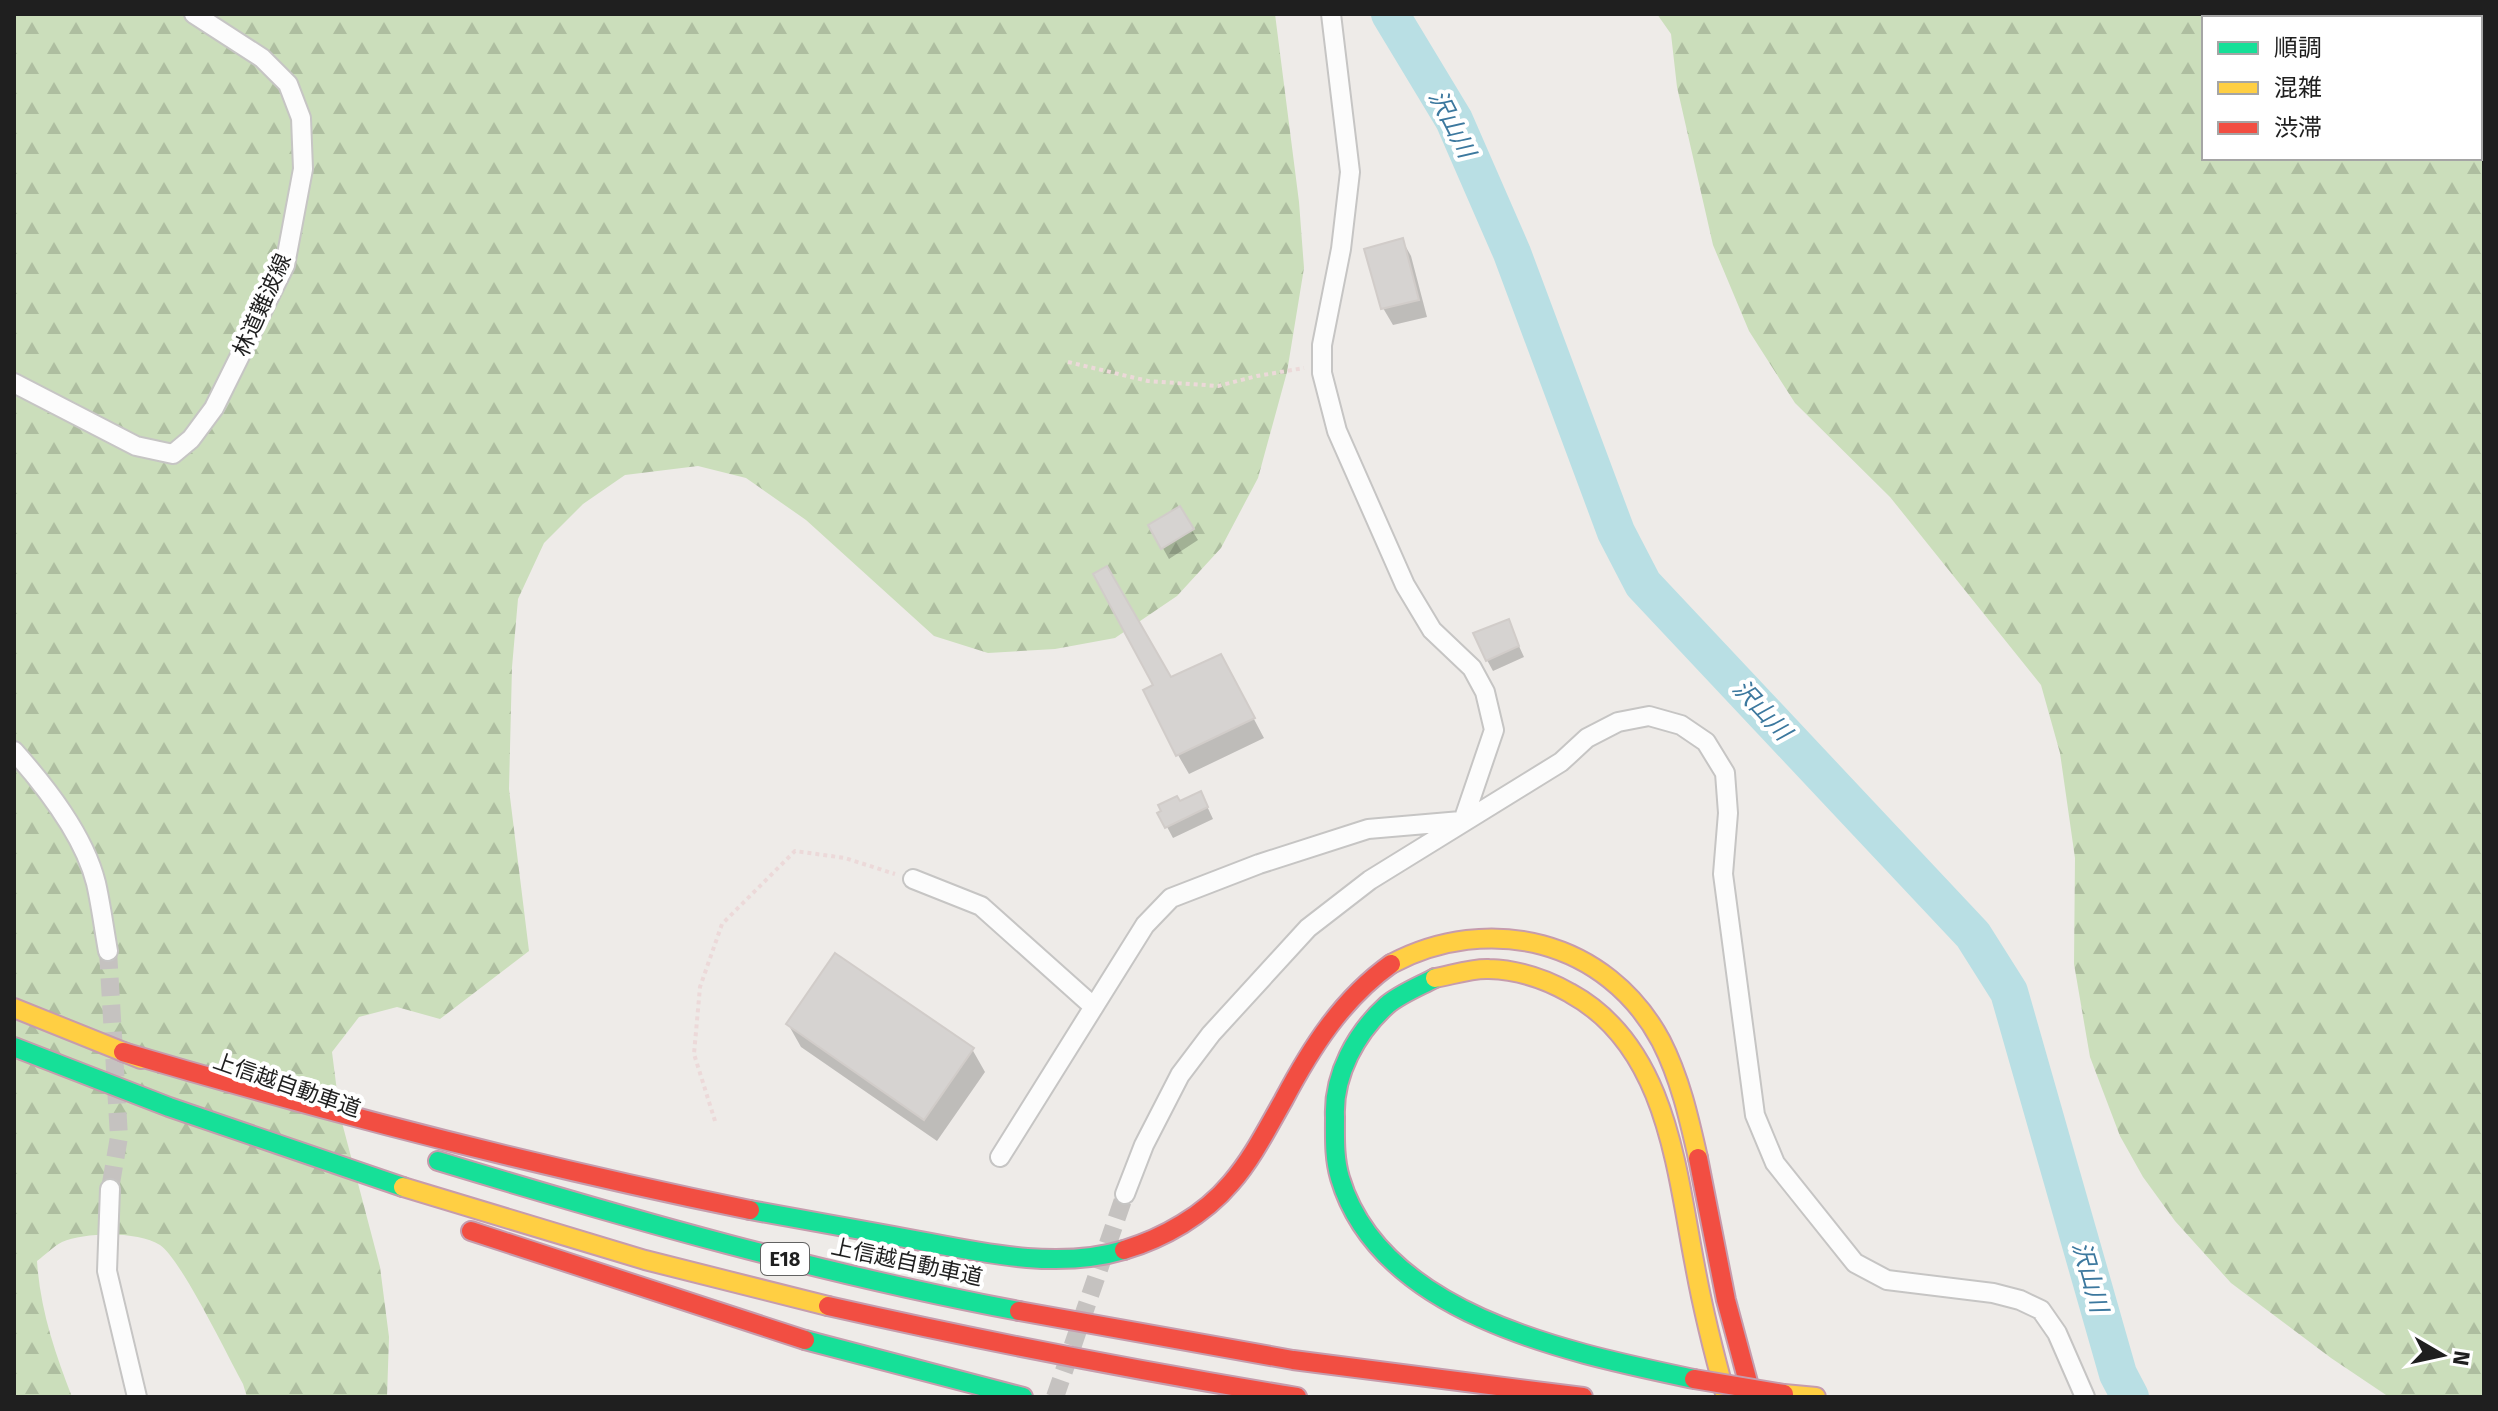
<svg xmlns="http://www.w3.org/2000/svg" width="2498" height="1411" font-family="'Fira Sans','Noto Sans JP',sans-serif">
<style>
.forest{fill:url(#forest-firs);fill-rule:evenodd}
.shadow{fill:#0003}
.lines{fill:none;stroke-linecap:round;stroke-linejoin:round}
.river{stroke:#b9dfe4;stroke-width:38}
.building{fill:#d6d3d1;stroke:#d1ccc9;stroke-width:2}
.street-tunnel{stroke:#c5c2c0;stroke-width:18;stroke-dasharray:18 9;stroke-linecap:butt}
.street-casing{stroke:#c6c5c4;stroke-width:22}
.fast-casing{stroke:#c69cad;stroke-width:22}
.slow-casing{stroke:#c69cad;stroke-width:22}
.jam-casing{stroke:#c69cad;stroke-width:22}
.path{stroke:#ecd9d9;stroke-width:4;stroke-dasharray:4 4;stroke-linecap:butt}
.street{stroke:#fcfcfc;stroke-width:18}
.fast{stroke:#16e098;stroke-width:18}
.slow{stroke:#ffcf43;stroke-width:18}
.jam{stroke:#f24e42;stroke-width:18}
.jam-bridge-casing{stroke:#c69cad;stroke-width:22;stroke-linecap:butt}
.jam-bridge{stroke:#f24e42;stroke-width:18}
.labels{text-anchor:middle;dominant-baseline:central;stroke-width:8;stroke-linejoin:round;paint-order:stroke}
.shield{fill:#fff;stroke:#626262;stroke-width:2}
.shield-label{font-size:20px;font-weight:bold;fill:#1f1f1f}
.street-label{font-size:22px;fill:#1f1f1f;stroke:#fff}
.water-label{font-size:24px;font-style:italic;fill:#3c789e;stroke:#fff}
</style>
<defs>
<pattern id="forest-firs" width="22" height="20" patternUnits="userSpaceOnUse" patternTransform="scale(2)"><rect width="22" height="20" fill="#cbdebb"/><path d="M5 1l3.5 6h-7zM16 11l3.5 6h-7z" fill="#aebea0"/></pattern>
</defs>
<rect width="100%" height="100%" fill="#eeebe8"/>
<path class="forest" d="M14,14h1261l24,188 5,66 -17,104 -29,106 -37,70 -44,48 -62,42 -60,11 -67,4 -54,-17 -128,-116 -60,-42 -48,-12 -73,9 -42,29 -39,39 -26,56 -6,68 -3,122 20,162 -89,68 -43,-12 -38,10 -27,35 8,63 40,152 9,70 -2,60h-140l-4,-13c-15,-27 -62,-125 -83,-139 -22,-14 -74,-13 -98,-3 -8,4 -17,13 -25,19 3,48 18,92 35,136h-58z
M1657,14h827v1383h-95l-58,-39 -100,-75 -56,-62 -32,-44 -23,-41 -30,-79 -16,-93 1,-106 -15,-105 -19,-68 -151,-188 -95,-94 -46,-72 -36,-86 -36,-158 -6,-53zM2204,18h276v140h-276z"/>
<path class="shadow" d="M1402,240l9,16 16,61 -34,8 -10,-17z
M1179,509l19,31 -29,19 -19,-34z
M1508,622l16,35 -31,14 -6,-11z
M1231,676l33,62 -75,36 -11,-19 -8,-76z
M1179,804h27l7,15 -40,19 -13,-24z
M788,1024l184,25 13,23 -48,69 -136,-94z"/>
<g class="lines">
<path class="river" d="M1390,14l64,106 58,133 104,279 27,52 330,351 36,57 109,382 12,23"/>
</g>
<path class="building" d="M1403,238l16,62 -38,9 -17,-60z
M1180,506l14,23 -33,20 -13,-24z
M1107,566l64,111 50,-23 34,64 -79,38 -33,-66 10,-5 -60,-111z
M1509,619l10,27 -33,15 -13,-28z
M1201,791l7,16 -43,21 -8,-15 4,-2 -3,-6 19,-9 3,5z
M835,953l139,95 -50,72 -138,-96z"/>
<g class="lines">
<path class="street-tunnel" d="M108,951l11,186 -9,52
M1055,1397l70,-203"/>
<g class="street-casing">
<path id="street" d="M1331,14l19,158 -9,77 -19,96v28l15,58 68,154 27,45 40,38 13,24 9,38 -31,91
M14,383l122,63 37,8 18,-15 23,-31 71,-143 18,-96 -2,-51 -13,-34 -26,-26 -68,-44
M14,751c32,36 70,84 82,132 5,22 8,46 12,68
M913,879l68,27 113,101
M1000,1157l145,-232 26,-27 88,-34 109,-35 93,-8
M110,1189l-3,82 30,126
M1125,1194l19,-49 36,-70 31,-41 97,-106 62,-48 191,-118 26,-24 31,-16 31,-6 32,9 25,17 19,31 3,40 -5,61 32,241 20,48 80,100 32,17 106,13 27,7 21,10 16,23 28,64"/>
</g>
<g class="fast-casing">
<path id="fast" d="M1435,978c-15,8 -35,16 -48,27 -31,28 -54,70 -52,112 0,20 -1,41 5,61 41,138 232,175 354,201
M14,1047l155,60 234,80
M438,1161c191,58 384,113 581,150
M750,1210c48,9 96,17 144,26 73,13 157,36 230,14
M805,1340l218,57"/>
</g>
<g class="slow-casing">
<path id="slow" d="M1391,964c98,-52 216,-24 270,77 19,37 28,77 37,117
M1435,978c17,-3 37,-10 54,-9 30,1 55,9 81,24 97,53 106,175 125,273 8,44 19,88 31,131
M14,1008l127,51
M403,1187l242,73 183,46
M1784,1394l32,3"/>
</g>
<g class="jam-casing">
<path id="jam" d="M123,1052c207,61 416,115 627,158
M1698,1158l28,142 26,97
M471,1231l334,109
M1124,1250c40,-12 80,-35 107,-67 21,-24 36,-54 52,-82 28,-53 59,-102 108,-137
M828,1306c155,35 311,65 469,91
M1019,1311l274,49 290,37"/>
</g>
<path class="path" d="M1068,362l80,19 70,5 39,-10 47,-8
M715,1121l-21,-67 6,-67 22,-63 73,-73 50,7 50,16"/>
<use href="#street" class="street"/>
<use href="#fast" class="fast"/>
<use href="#slow" class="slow"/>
<use href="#jam" class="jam"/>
<g class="jam-bridge-casing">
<path id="jam-bridge" d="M1694,1379l90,15"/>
</g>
<use href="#jam-bridge" class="jam-bridge"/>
</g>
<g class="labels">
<rect class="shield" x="761" y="1243" width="48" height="32" rx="6"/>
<g class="shield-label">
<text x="785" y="1259">E18</text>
</g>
<g class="street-label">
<text transform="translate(262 305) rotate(-66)">林道難波線</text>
<text transform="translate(287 1085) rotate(19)">上信越自動車道</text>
<text transform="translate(907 1262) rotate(12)">上信越自動車道</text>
</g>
<g class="water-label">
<text transform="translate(1452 124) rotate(63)">沢山川</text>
<text transform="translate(1762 710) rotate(47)">沢山川</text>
<text transform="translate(2090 1277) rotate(74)">沢山川</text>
</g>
</g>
<rect width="2498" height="1411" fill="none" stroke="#1f1f1f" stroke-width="32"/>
<rect x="2202" y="16" width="280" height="144" fill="#ffffff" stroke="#a5a5a5" stroke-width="2"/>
<rect x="2218" y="42" width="40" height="12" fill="#16e098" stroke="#a5a5a5" stroke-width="2"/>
<text x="2274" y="56" font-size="24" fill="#1f1f1f">順調</text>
<rect x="2218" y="82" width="40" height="12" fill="#ffcf43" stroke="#a5a5a5" stroke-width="2"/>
<text x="2274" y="96" font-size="24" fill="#1f1f1f">混雑</text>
<rect x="2218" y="122" width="40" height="12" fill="#f24e42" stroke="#a5a5a5" stroke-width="2"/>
<text x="2274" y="136" font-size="24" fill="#1f1f1f">渋滞</text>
<g transform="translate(2442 1355) rotate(99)" stroke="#ffffff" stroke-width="6" paint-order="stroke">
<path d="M0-6L14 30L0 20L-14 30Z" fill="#1f1f1f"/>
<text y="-12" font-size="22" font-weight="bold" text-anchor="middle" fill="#1f1f1f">N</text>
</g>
</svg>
